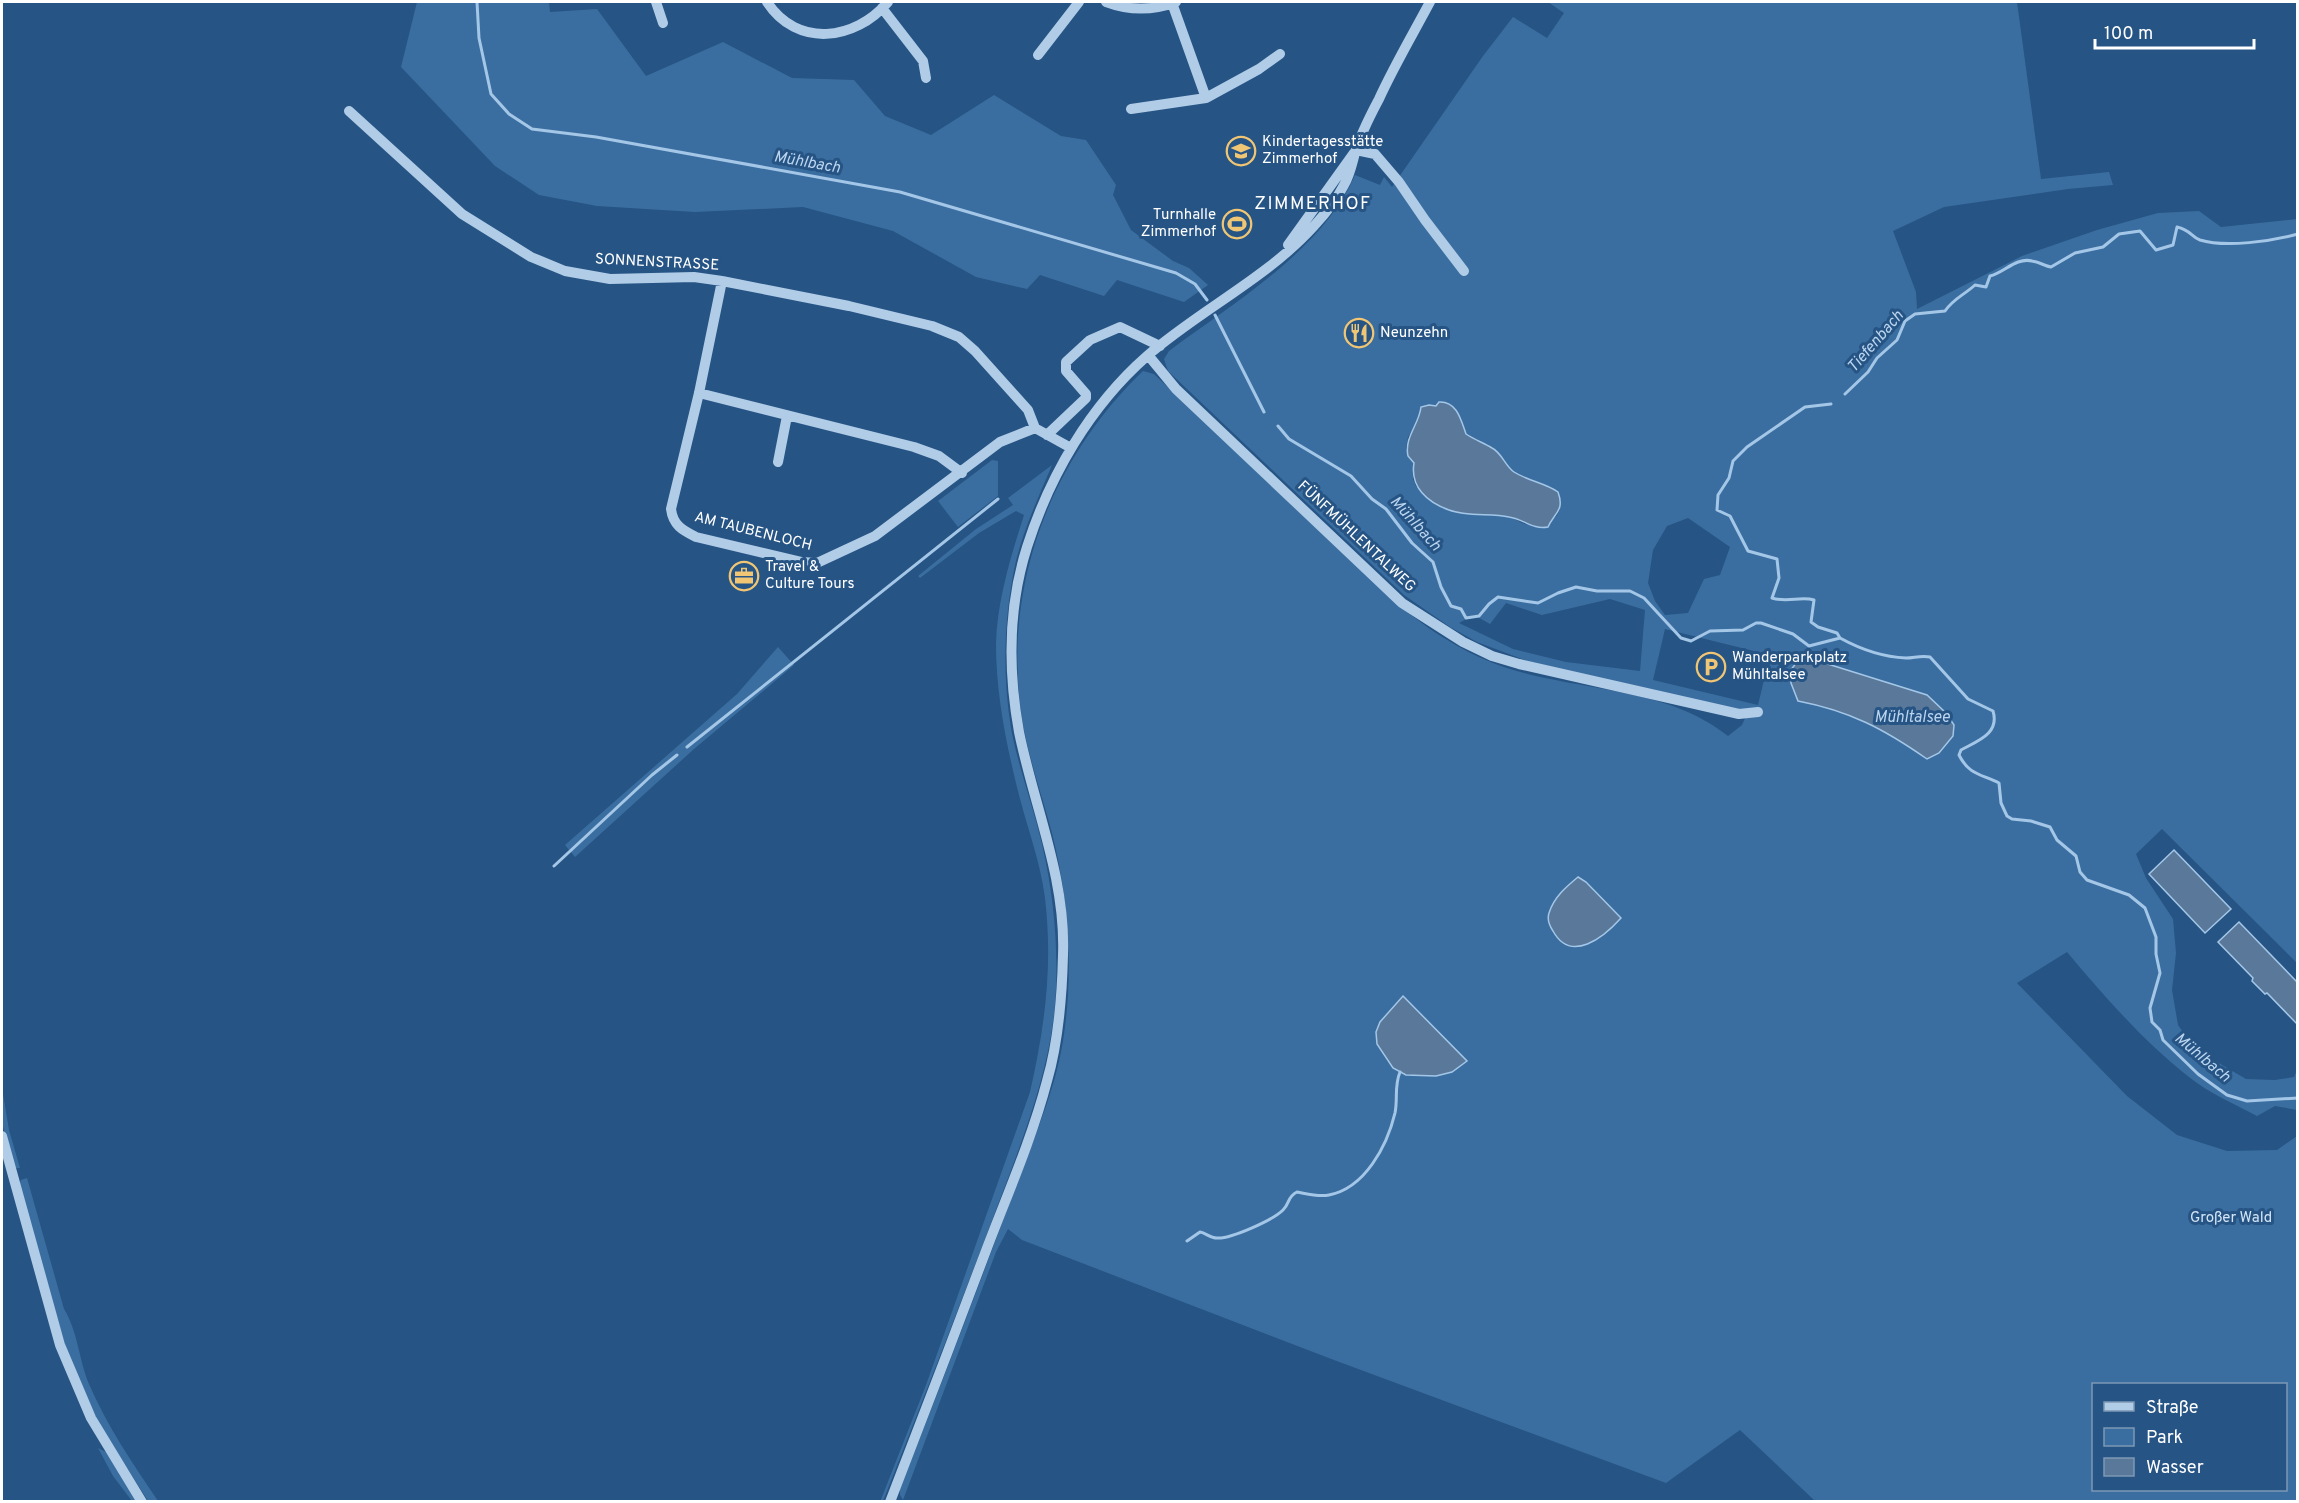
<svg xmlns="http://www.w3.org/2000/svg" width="2299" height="1503" font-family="Overpass,sans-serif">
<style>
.green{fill:#3b6ea0;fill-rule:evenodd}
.water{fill:#59789a;stroke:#a4c7e8;stroke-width:1.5}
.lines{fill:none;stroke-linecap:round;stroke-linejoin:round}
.stream{stroke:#a4c7e8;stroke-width:3}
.minor{stroke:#b0cce7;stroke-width:10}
.labels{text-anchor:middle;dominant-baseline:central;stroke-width:6;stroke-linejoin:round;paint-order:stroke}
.poi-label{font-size:15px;fill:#fff;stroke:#265484;text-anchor:start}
.street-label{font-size:15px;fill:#fff;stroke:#265484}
.park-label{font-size:15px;fill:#d3e5f6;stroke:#265484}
.water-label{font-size:16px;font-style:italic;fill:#bbd5ef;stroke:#265484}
.quarter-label{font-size:18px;letter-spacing:1.5px;fill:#fff;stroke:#265484}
</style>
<rect width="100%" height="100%" fill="#265484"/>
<path class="green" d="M417,2h132l1,10 47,-3 49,67 77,-34 69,36 62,2 31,36 46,19 63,-40 67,41 25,4 30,45 -3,10 18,35 42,31 16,7 19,17 -24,17 -67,-22 -13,16 -64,-21 -13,14 -51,-12 -83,-46 -90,-24 -108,5 -98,-6 -58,-11 -44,-29 -94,-99z
M1548,2h469l24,177 68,-7 4,13 -45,4 -124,18 -51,24 23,61 1,17 105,-53 75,-26 61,-17 41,-2 22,16 76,-8v744l-135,-134 -26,25 10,24 27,41 3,34 -4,37 6,35 17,24 51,30 29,1 19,-3 3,-7v40l-22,-4 -18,10c-23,-12 -48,-23 -68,-39 -46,-36 -85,-81 -122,-125l-50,31 110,113 50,39 50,16 50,-1 20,-14v365h-482l-75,-71 -74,53 -332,-123 -312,-120 -14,-11 -12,23 -93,248 -3,-5v-6c38,-96 75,-193 111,-290 19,-52 43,-103 52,-158 11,-69 6,-141 -11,-208 -9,-34 -21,-68 -28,-103 -25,-133 22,-266 119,-359l11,3 228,217c33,29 70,56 111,72 74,29 171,21 235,73l14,-11 5,-11 -220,-53 -50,-19 -27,-15 -46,-32 -236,-224 -4,-12 5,-8c64,-48 154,-101 186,-176l25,10 4,-8 8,10 91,-131 30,-39 34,21 17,-25zM1436,406l25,12 5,16c9,6 18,9 26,14 10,6 13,18 22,24 13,9 31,11 44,20 4,19 2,28 -18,31 -5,0 -11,2 -15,1 -6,-2 -11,-6 -17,-8l-58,-5 -24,-14 -10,-11 -3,-7 1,-16 -8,-15 2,-11 9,-13 4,-17zM1688,518l42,29 -10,28 -16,4 -16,34 -23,2 -10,-14 -7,-18 5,-33 14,-24zM1610,599l35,11 -5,61 -74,-9 -53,-13 -54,-26 15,-8 16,9 16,-21 36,12zM1665,629l105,26 -12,50 -105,-25zM1800,658l15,2 112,35 19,18 8,12 -1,11 -26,23c-43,-30 -77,-48 -129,-58zM1377,1044l89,17v1c-27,20 -42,12 -73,6zM2094,1384h192v106h-192z
M992,460l6,1v35l-40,31 -20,-26z
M1052,465c-13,31 -28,63 -36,96 -12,54 -14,112 -5,167 7,39 22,77 31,116 11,48 16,96 14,145 -3,79 -36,156 -63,229 -36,95 -73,189 -110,283l-3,1 46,-117 104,-293c15,-66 23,-126 15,-194 -5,-39 -20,-76 -29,-115 -11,-45 -20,-92 -20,-139 1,-43 15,-88 28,-129l-8,-4 -37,22 -59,45 -2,-2 58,-47 37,-24 -5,-7z
M778,647l16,18 -100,84 -119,108 -10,-12 172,-151z
M2,1088l7,42 11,38h-4l-4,-6 -10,-39z
M27,1178l37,131c14,23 15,51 25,75 18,42 44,80 69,117h-10l-55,-87 -26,-62 -48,-166 2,-6z
M98,1448l8,4 33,49h-7l-19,-25z"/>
<path class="water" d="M1439,402c18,-1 22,18 27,32 9,6 18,9 26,14 10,5 13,18 22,24 14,9 31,11 44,20 7,19 -4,21 -10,35 -16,3 -24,-8 -39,-10 -18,-4 -42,0 -60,-7 -22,-8 -39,-23 -35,-47l-6,-7c-4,-19 11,-31 13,-49l8,-2 7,1z
M1800,658l15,2 112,35 19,18 8,12 -1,11 -14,17 -12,6c-43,-30 -77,-48 -129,-58l-7,-18 -1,-12z
M2174,850l57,59 -26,24 -56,-59z
M1578,877l8,5 35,36c-17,19 -50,46 -68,13 -4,-6 -6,-12 -4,-18 5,-16 17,-26 29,-36z
M2239,922l58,60v42l-30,-31 -2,1 -13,-13 1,-3 -35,-36z
M1403,996l64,65 -15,11 -16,4 -30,-1 -13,-7 -16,-24 -1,-12 4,-10z"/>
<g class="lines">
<path class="stream" d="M477,2l2,36 12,56 18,20 23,15 64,8 304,55 276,81 19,11 12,16
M1215,315l49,97
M1845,394l23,-22 9,-14 20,-18 8,-19 10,-7 30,-3c8,-12 19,-16 30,-26l11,2 4,-11c14,-3 26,-19 42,-15 7,1 13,5 19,6l24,-14 28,-6 16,-13 21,-3 16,19 17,-5 4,-18c14,3 14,10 23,13 26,8 72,1 98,-6
M1831,404l-26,3 -58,40 -14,14 -4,17 -11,17 -1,15 13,6 18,35 29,8 2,19 -7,20c15,5 29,-2 42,2l-3,22 7,5 19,6 3,5
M1278,426l11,13 62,37 21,23 14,10 26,34 21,19 8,25 10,19 10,3 5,9 13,-2 10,-12 9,-7 40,6 20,-10 18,-6 21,4h33l14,7 37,40 10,3 19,-10 33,-1 13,-7h5l32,11 16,12 31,-8c20,11 43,19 66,20 8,0 15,-3 24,-1l38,42 25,12c7,23 -16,30 -32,39l-2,5c10,20 22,19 40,28l2,20 6,13 5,3 19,2 19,6 7,13 19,16 4,16 7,8 42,15 16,13 11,29v17l4,19 -10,35 2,14 8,8 3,10 35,34 29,21 20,6 51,-3
M687,747l311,-248
M554,866l98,-91 25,-20
M1187,1241l13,-9c6,1 10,6 17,6 14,1 56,-18 66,-28 7,-7 4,-13 14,-18 11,2 21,5 32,3 36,-7 58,-49 66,-82 3,-14 -1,-27 5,-41"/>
<path class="minor" d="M656,2l7,21
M767,2c30,46 88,39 121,0
M1106,2c24,9 46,9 70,0
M1172,3l34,95
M882,8l41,53 3,17
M1038,55l41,-53
M1131,109l75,-11 53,-29 21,-15
M349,111l113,103 69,43 34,14 45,8 84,-2 28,4 127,25 83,20 27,11 16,14 53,59 7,18 36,20
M1356,150l19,4 24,28 26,38 39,51
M1288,245l66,-92
M722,281l-23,112 -28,116c2,16 11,21 25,28l106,25 15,1 58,-27 125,-94 35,-14
M1148,355l28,34 226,214 61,39 29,14 27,8 220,50 19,-2
M699,393l215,54 25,9 23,17
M1047,435l39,-37v-4l-20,-23v-9l24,-22 30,-13 40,19
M778,462l9,-46
M2,1136l58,209 31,73 51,84
M890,1502c33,-85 65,-169 97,-254 21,-55 45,-110 60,-167 12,-41 15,-84 16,-126 3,-77 -29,-149 -44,-223 -11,-61 -11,-125 8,-185 23,-72 63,-141 120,-191 53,-46 120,-78 167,-130 11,-12 23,-27 30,-41 6,-10 8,-21 11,-32 5,-18 15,-37 24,-54 15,-33 34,-65 51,-97"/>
</g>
<defs>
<g id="school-ring" transform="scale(1.5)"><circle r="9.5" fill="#265484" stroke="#f0c675" stroke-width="1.5"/><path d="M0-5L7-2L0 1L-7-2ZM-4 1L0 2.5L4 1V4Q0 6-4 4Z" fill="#f0c675"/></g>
<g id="stadium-ring" transform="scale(1.5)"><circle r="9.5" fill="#265484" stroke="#f0c675" stroke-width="1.5"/><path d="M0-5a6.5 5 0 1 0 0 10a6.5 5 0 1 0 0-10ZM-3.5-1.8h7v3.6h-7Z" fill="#f0c675"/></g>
<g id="restaurant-ring" transform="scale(1.5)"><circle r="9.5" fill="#265484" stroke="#f0c675" stroke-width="1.5"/><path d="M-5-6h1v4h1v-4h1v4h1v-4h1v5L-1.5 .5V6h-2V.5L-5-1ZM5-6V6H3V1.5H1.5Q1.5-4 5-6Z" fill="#f0c675"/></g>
<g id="office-ring" transform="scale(1.5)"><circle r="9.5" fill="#265484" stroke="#f0c675" stroke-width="1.5"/><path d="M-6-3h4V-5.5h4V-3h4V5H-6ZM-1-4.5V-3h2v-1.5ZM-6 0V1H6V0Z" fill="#f0c675"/></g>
<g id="parking-ring" transform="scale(1.5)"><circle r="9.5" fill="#265484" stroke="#f0c675" stroke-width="1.5"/><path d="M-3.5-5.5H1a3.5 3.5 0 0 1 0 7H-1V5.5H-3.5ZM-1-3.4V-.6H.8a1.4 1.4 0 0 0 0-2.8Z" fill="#f0c675"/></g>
</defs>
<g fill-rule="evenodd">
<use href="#school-ring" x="1241" y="151"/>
<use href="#stadium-ring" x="1237" y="224"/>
<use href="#restaurant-ring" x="1359" y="333"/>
<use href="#office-ring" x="744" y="576"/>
<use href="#parking-ring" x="1711" y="667"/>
</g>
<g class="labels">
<g class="poi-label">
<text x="1262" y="142">Kindertagesstätte<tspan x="1262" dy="17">Zimmerhof</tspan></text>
<text x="1216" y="215" text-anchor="end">Turnhalle<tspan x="1216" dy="17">Zimmerhof</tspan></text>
<text x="1380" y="333">Neunzehn</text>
<text x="765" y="567">Travel &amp;<tspan x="765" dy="17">Culture Tours</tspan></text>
<text x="1732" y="658">Wanderparkplatz<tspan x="1732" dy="17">Mühltalsee</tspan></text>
</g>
<g class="street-label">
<text transform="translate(657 263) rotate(3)">SONNENSTRASSE</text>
<text transform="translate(753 532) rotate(14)">AM TAUBENLOCH</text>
<text transform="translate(1356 537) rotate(43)">FÜNFMÜHLENTALWEG</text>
</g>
<g class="park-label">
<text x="2231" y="1218">Großer Wald</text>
</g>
<g class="water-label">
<text transform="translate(807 163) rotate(10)">Mühlbach</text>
<text transform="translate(1876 342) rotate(-49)">Tiefenbach</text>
<text transform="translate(1415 524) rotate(48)">Mühlbach</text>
<text x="1912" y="718">Mühltalsee</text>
<text transform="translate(2202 1058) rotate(40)">Mühlbach</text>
</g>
<g class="quarter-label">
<text x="1313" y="204">ZIMMERHOF</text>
</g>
</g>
<rect width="2299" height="1503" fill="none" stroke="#ffffff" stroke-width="6"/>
<rect x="2092" y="1383" width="195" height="108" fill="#265484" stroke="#7d98b5" stroke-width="1.5"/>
<rect x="2104" y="1402" width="30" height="9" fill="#b0cce7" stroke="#7d98b5" stroke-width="1.5"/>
<text x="2146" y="1413" font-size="18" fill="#ffffff">Straße</text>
<rect x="2104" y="1428" width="30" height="18" fill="#3b6ea0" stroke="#7d98b5" stroke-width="1.5"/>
<text x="2146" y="1443" font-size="18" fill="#ffffff">Park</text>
<rect x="2104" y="1458" width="30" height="18" fill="#59789a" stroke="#7d98b5" stroke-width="1.5"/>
<text x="2146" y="1473" font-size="18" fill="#ffffff">Wasser</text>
<path d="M2095 39v9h159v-9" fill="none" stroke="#ffffff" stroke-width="3"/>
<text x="2104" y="39" font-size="18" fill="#ffffff" stroke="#265484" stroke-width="4.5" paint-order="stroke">100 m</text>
</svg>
